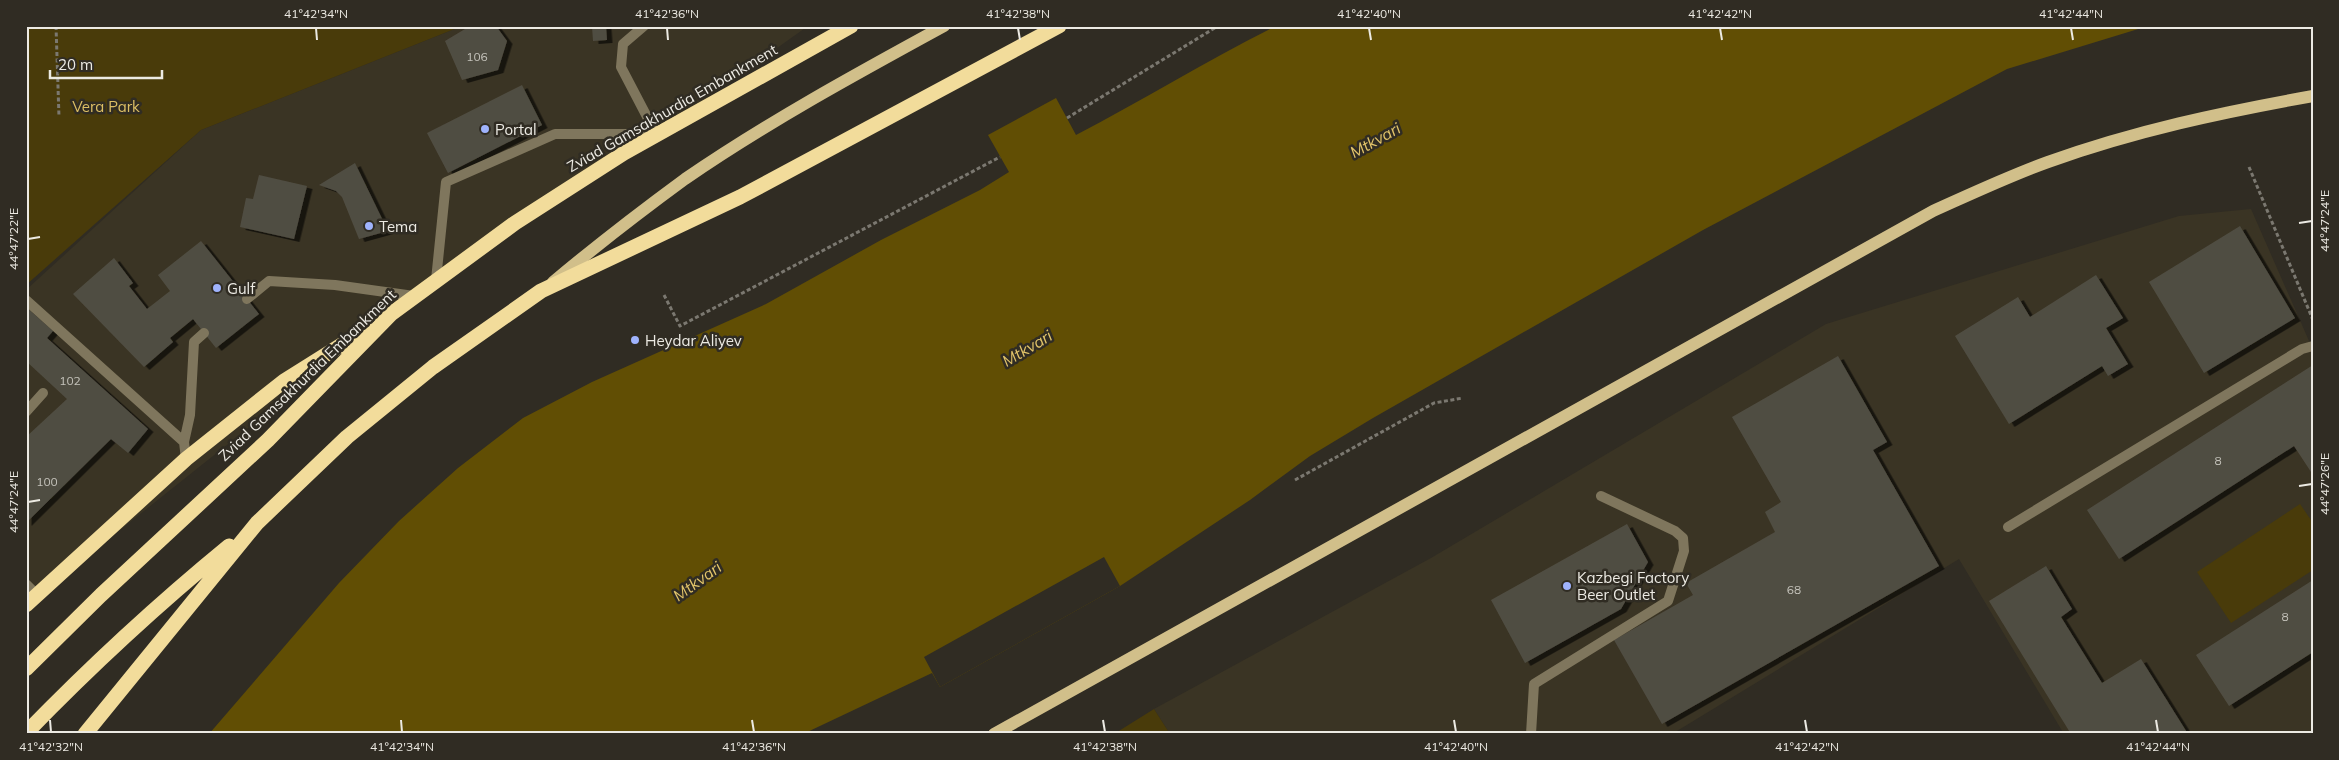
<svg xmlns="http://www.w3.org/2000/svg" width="2339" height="760" font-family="Mulish,sans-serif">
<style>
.built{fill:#3a3424}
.green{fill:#493b0a}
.water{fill:#614e04}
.pier{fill:#302c23}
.building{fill:#504d42;filter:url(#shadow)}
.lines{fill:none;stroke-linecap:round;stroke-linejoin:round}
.path{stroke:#7b7870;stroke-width:3;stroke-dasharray:4 2.5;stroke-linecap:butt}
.lane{stroke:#7f765d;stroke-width:10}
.primary{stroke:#d1bf8a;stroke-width:12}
.highway{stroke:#f2dc9b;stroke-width:15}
.ticks{fill:none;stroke:#eceae3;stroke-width:2}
.poi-dot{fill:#9fb3fd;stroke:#302c23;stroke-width:2}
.labels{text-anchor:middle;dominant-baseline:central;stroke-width:5;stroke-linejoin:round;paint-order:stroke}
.number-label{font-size:12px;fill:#c5c3bb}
.park-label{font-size:15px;fill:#ddbf64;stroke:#302c23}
.street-label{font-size:15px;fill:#eceae3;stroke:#302c23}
.poi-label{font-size:15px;fill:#eceae3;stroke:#302c23;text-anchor:start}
.water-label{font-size:16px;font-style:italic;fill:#e3c56a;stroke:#302c23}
.neatline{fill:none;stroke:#eceae3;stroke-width:2}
.ticks-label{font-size:12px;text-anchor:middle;fill:#eceae3}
</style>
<defs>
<filter id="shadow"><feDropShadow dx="5.5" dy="3" stdDeviation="0" flood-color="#0009"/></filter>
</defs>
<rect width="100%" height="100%" fill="#302c23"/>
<path class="built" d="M462,26h346l-152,108 -265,180 -365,291v-315l175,-160z
M2251,209l62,141v384h-249l-105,-175 -287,175h-502l-16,-25 277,-151 395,-234 353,-108z"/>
<path class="green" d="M26,26h436l-261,104 -175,155z
M2300,504l13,19v47l-82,53 -34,-51z
M1154,709l16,25h-56z"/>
<path class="water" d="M1276,26h872l-141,43 -304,161 -330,188 -63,38 -60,44 -130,86 -180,101 -8,-14 -129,61h-594l130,-151 60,-62 59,-53 65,-50 69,-36 174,-78 115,-64 99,-50 29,-18 -21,-37 68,-37 20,37c67,-35 132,-75 200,-109z"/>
<path class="pier" d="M1104,557l16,29 -180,101 -16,-30z"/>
<path class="building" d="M470,26h26l11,15 -9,29 -36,10 -17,-39z
M592,26h14l1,14 -14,1z
M522,85l20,40 -94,48 -21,-40z
M355,163l33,68 -29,8 -17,-42 -6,-6 -17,-6z
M259,175l48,11 -13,53 -54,-12 6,-29 7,1z
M2240,226l55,92 -91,55 -55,-91z
M201,241l58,73 -43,34 -23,-29 -23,19 3,4 -29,25 -71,-73 41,-36 19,25 -4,3 18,23 23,-18 -12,-16z
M2096,275l27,43 -17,10 22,36 -20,12 -6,-10 -93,58 -54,-88 63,-39 12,20z
M26,307l27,24 -6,7 101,91 -20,24 -17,-14 -85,84v-86l41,-38 -41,-38z
M1838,356l49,86 -14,8 66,116 -277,158 -48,-84 79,-45 -7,-12 89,-51 -10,-20 16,-10 -49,-85z
M2313,365v110l-19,-29 -175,113 -32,-49z
M1627,524l21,38 -27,47 -96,54 -34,-63z
M2046,566l26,43 -11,8 41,66 39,-24 47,75h-117l-82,-133z
M2313,580v72l-84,54 -33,-51z"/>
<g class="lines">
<path class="path" d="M56,26l3,91
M1067,118l151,-92
M2249,167l64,153
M664,295l16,31 320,-169
M1295,480l139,-77 29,-5"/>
<path class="lane" d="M436,280l10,-98 109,-48h101l-35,-67 2,-23 21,-18
M247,299l22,-18 66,4 79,11
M26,300l158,142 2,17
M26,412l17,-19
M184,442l6,-27 4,-73 10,-9
M2008,527l294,-178 11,-3
M26,584l11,11
M1531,734l3,-50 134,-83 16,-50 -1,-13 -8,-7 -74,-35"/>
<path class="primary" d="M553,282c43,-36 87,-70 132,-103 83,-57 171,-105 259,-153
M994,734l939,-523c38,-17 76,-35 115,-49 86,-31 175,-50 265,-66"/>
<path class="highway" d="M26,605l160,-146 98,-78 86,-54
M26,669l75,-74 167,-155 123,-126 124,-91 109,-70 227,-127
M26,733c64,-66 131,-128 203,-187
M85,734l172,-211 90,-86 86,-70 108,-76 199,-94 319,-171"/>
</g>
<path class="ticks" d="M316,28l1,12M667,28l1,12M1018,28l2,12M1369,28l2,12M1720,28l2,12M2071,28l2,12M2299,223l13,-2M28,239l12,-2M2299,486l13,-2M28,502l12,-2M50,720l1,12M401,720l1,12M752,720l2,12M1103,720l2,12M1454,720l2,12M1805,720l2,12M2156,720l2,12"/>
<g class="poi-dot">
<circle cx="485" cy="129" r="5"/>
<circle cx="369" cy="226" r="5"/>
<circle cx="217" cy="288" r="5"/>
<circle cx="635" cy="340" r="5"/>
<circle cx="1567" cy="586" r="5"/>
</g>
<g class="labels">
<g class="number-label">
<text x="477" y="56">106</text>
<text x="70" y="380">102</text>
<text x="2218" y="460">8</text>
<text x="47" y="481">100</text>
<text x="1794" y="589">68</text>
<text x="2285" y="616">8</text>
</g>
<g class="park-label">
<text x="106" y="106">Vera Park</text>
</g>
<g class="street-label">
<text transform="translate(672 108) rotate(-30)">Zviad Gamsakhurdia Embankment</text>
<text transform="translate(307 375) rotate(-44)">Zviad Gamsakhurdia Embankment</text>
</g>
<g class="poi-label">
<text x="495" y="129">Portal</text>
<text x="379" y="226">Tema</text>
<text x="227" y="288">Gulf</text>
<text x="645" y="340">Heydar Aliyev</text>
<text x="1577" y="577">Kazbegi Factory<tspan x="1577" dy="17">Beer Outlet</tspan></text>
</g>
<g class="water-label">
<text transform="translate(1375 140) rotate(-29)">Mtkvari</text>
<text transform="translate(1027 348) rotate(-31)">Mtkvari</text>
<text transform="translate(697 581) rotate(-36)">Mtkvari</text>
</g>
</g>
<rect width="2339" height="760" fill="none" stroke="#302c23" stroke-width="55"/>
<path d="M50 70v8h112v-8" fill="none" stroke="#eceae3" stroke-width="2.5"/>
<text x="58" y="70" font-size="15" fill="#eceae3" stroke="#302c23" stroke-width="4" paint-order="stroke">20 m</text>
<rect x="28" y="28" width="2284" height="704" class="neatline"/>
<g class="ticks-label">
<text x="316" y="18">41°42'34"N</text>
<text x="667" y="18">41°42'36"N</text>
<text x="1018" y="18">41°42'38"N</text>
<text x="1369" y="18">41°42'40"N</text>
<text x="1720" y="18">41°42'42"N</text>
<text x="2071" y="18">41°42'44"N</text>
<text transform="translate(2325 221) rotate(-90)" y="4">44°47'24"E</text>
<text transform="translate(14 239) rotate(-90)" y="4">44°47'22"E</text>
<text transform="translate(2325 484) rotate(-90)" y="4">44°47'26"E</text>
<text transform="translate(14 502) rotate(-90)" y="4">44°47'24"E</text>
<text x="51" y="751">41°42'32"N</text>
<text x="402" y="751">41°42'34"N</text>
<text x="754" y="751">41°42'36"N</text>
<text x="1105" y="751">41°42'38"N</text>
<text x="1456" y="751">41°42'40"N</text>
<text x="1807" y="751">41°42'42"N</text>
<text x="2158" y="751">41°42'44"N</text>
</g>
</svg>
